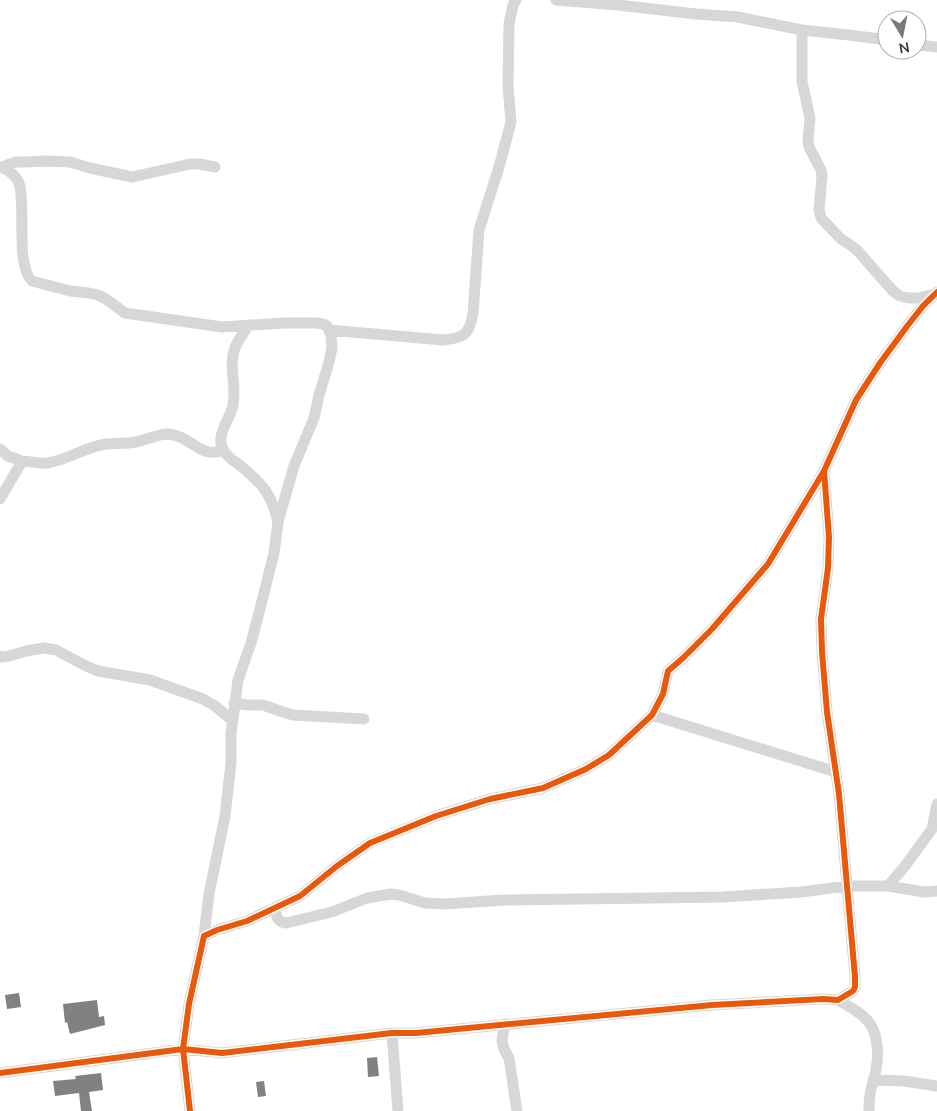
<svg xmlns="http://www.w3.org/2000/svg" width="937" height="1111" font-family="'Nunito Sans',sans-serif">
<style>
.building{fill:#818181}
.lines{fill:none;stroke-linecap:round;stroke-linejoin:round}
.minor{stroke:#d7d7d7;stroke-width:11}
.cycleway-casing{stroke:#fff;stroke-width:9}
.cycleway{stroke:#e8590c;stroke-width:6}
</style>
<rect width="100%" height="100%" fill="#fff"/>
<path class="building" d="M19,993l2,14 -14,2 -2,-14z
M97,1000l2,17 5,-1 1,9 -35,9 -3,-12 -2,1 -2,-19z
M377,1057l2,19 -11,1 -1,-19z
M101,1073l2,17 -14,2 3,19h-11l-2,-18 -24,3 -2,-15 23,-2 -1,-3z
M264,1081l2,15 -8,1 -2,-15z"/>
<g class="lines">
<path class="minor" d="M556,0l62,5 78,9 42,3 64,13 47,5 38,5
M802,30v52l8,36 -2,21 1,8 12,23 1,6 -3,34 2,8 19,20 16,11 37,42 7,5 8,2h10l17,-4
M917,45l20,2
M0,167c6,2 12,6 16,11 4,5 5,12 5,18 3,22 -4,71 11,85l38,10 19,2 9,2 8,4 19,14 97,14 63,-4h32l6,1 4,2 4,9 1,13 -3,14 -10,33 -5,23 -20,48 -16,56 -4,31 -14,56 -9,34 -13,37 -7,54v29l-6,53 -16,78 -5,42
M2,167l14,-5h10l18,-1 26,1 20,6 42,9 58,-13h9l16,3
M249,325c-5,7 -11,15 -14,23 -7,17 2,39 -2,57 -3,15 -19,31 -9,46 3,6 11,11 17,15 22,19 30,27 37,56
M329,330l114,10c21,-2 26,-5 30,-26l6,-84 20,-63 12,-45 -3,-36 1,-62 4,-19 3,-5
M0,449l8,7 11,4 2,3 -21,36
M21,461c9,0 17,3 26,2 21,-3 38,-16 59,-19 10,-1 20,0 30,-2 10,-2 20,-7 30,-8 25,0 33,26 57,16
M0,656l2,1 7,-1 17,-5 18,-3 12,2 30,16 12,5 52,9 53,19 12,7 17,14
M234,703l14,2h15l20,7 10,3 71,4
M652,715l184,57
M888,886l17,-20 27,-37 5,-25
M274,908c2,7 3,14 12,15l46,-11 35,-14 24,-4 8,1 26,8 19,1 60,-4 219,-3 78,-5 46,-6h41l36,6 13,-1
M838,1000c10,6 21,11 29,20 11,11 12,34 9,49 -1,9 -5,17 -6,26 -1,5 -1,11 -1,16
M505,1024l-2,9 -1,8 2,8 5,9 8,53
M392,1033l6,78
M0,1073l183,-24 39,4 170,-20h24l296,-28 111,-6 15,1 15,-9 2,-4v-10l-16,-183 -12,-82 -5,-60 -1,-33 7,-51 1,-31 -5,-66
M873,1080l31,1 33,5
M190,1111l-7,-62 6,-45 15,-68 13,-6 30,-9 53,-25 37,-30 33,-23 66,-27 54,-17 53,-11 43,-19 23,-14 43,-40 11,-21 5,-23 15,-13 29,-29 56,-65 56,-93 32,-71 24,-37 28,-38 15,-19 14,-14"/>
<g class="cycleway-casing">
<path id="cycleway" d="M0,1073l183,-24 39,4 170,-20h24l296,-28 111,-6 15,1 15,-9 2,-4v-10l-16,-183 -12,-82 -5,-60 -1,-33 7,-51 1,-31 -5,-66
M190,1111l-7,-62 6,-45 15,-68 13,-6 30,-9 53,-25 37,-30 33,-23 66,-27 54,-17 53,-11 43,-19 23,-14 43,-40 11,-21 5,-23 15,-13 29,-29 56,-65 56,-93 32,-71 24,-37 28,-38 15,-19 14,-14"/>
</g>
<use href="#cycleway" class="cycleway"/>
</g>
<g transform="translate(902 35) rotate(170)"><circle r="24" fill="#ffffff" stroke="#adadad"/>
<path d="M0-4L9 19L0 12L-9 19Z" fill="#7a7a7a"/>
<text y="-8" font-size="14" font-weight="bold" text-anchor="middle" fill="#333333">N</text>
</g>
</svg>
